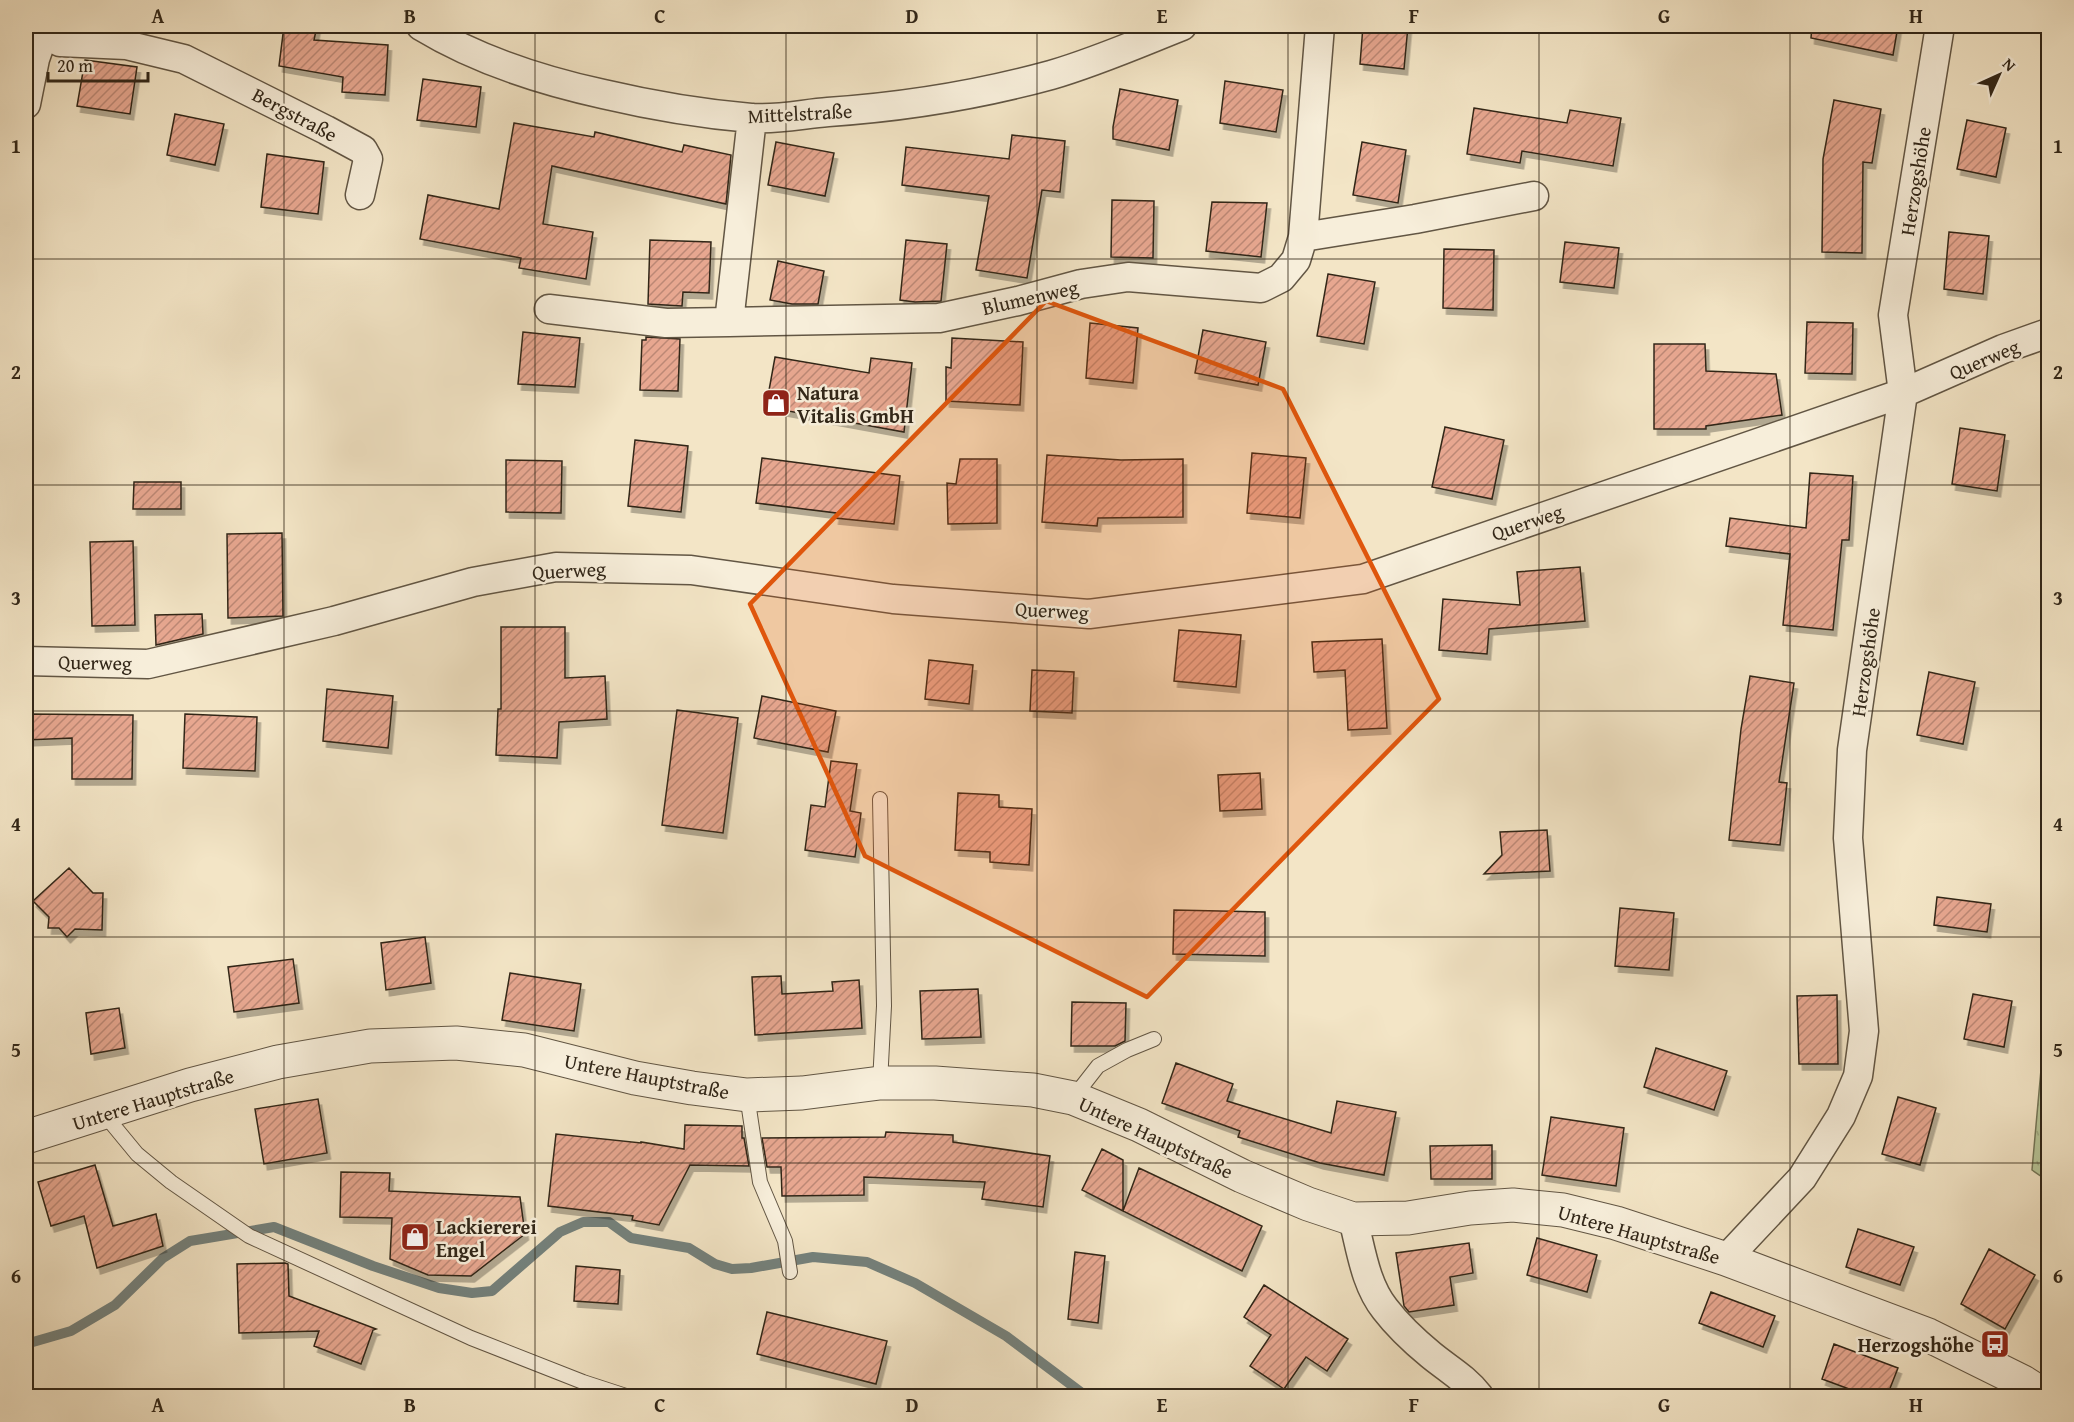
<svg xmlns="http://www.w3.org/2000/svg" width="2074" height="1422" font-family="'Gentium Book Plus',serif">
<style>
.grass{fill:url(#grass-tufts);stroke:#747658;stroke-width:1.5}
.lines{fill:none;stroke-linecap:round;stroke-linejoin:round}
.stream{stroke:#74817c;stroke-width:10}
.building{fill:url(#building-hatch);stroke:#312618;stroke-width:1.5;filter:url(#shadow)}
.service-casing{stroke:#625644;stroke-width:16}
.minor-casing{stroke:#625644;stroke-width:31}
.tertiary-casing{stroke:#625644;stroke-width:35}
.service{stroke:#f7eeda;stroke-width:14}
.minor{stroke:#f7eeda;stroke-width:28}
.tertiary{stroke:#f7eeda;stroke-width:33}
.marked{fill:#df560d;fill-opacity:0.2;stroke:#df560d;stroke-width:4.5;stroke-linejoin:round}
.grid{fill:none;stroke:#312618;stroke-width:1.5;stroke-opacity:0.55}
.labels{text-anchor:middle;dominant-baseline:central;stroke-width:5;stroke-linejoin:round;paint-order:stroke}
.street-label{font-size:20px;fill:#312618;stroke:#f7eeda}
.poi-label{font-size:20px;font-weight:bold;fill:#312618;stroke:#f7eeda;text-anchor:start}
.neatline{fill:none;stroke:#312618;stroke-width:2}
.grid-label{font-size:20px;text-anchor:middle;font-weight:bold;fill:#312618}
</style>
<defs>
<pattern id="grass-tufts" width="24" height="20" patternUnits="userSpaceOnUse" patternTransform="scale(1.5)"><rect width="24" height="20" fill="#b7c598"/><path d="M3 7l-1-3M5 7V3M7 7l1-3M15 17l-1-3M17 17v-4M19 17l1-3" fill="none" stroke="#9ea982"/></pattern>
<pattern id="building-hatch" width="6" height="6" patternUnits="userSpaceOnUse" patternTransform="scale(1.5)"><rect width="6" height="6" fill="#e7a790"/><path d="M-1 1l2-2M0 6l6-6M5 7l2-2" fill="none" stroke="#bc8875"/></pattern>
<filter id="shadow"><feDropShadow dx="3.5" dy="6" stdDeviation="0" flood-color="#0004"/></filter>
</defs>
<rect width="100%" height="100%" fill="#f3e5c6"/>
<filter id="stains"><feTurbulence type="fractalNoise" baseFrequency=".00333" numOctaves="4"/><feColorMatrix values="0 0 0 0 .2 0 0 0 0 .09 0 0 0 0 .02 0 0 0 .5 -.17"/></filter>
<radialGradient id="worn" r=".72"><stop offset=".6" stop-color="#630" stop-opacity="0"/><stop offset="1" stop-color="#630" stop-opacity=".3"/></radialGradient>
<path class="grass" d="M2048,992v189l-16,-11z"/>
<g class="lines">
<path class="stream" d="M26,1344l45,-13 44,-26 48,-47 27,-17 84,-14 99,39 66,22 33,5 20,-2 68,-59 23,-10h26l22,16 58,10 26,16 17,5 19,-1 62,-11 54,5 48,21 91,53 80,60"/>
</g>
<path class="building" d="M284,26h33l-3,14 74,5 -3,50 -43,-3 1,-15 -64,-11z
M1363,26h45l-4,43 -44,-5z
M1812,26h86l-5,29 -82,-17z
M85,60l52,7 -7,47 -53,-8z
M423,79l58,8 -5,40 -59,-7z
M1225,81l58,9 -7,42 -56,-9z
M1120,89l58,11 -9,50 -56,-11v-12z
M1834,100l47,9 -9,54 -9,-1 -1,91 -40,-1 1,-93z
M1474,108l93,15 3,-13 51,8 -8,48 -91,-15 -2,12 -53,-9z
M175,114l49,10 -9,41 -48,-10z
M1967,120l39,8 -10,49 -39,-8z
M514,123l80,14 1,-5 87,20 2,-7 47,10 -5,49 -174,-38 -9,58 50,8 -7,47 -67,-11 2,-10 -101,-19 8,-44 71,14z
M1012,135l53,6 -5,51 -18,-2 -15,88 -51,-8 13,-74 -87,-11 4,-38 103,12z
M776,142l58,11 -9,43 -57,-11z
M1362,142l44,8 -8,53 -45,-8z
M267,154l57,8 -6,52 -57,-7z
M1112,200l42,1 -1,57 -42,-1z
M1212,202l55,1 -6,54 -55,-6z
M1949,232l40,4 -6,58 -39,-5z
M650,240l61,2 -2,51 -26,-1 -1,14 -34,-2z
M906,240l41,4 -6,57 -26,1 -15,-2z
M1565,242l54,6 -5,40 -54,-6z
M1444,249l50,1 -1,60 -50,-2z
M778,261l46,10 -6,33h-26l-22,-4z
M1328,274l47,8 -11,62 -47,-8z
M1807,322l46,1 -1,51 -47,-1z
M1090,323l48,5 -5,55 -47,-5z
M1203,330l63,12 -8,43 -63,-12z
M523,332l57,6 -5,49 -57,-3z
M646,337l34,2 -2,52 -38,-1 2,-50h4z
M952,338l71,4 -3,63 -74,-4v-34l5,1z
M1654,344h51l1,27 70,3 6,41 -76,11v3h-52z
M775,357l94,16 2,-15 41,5 -8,69 -138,-25z
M1445,427l59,13 -12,59 -60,-12z
M1960,428l45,7 -8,56 -45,-7z
M635,440l53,6 -7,66 -53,-6z
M1252,453l54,5 -6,60 -53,-5z
M1047,455l74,5 62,-1v58l-85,1 -1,8 -55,-4z
M762,458l138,18 -6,48 -59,-6 1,-5 -80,-10z
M960,459h37v64l-49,1 -1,-41 9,1z
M506,460l56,1 -1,52 -55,-1z
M1810,473l43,3 -4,64h-7l-9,90 -50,-5 7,-71 -64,-8 4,-28 76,10z
M134,482h47v27h-48z
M282,533l1,83 -55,2 -1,-84z
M133,541l2,84 -43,1 -2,-84z
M1580,567l5,54 -96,8 -2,25 -48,-4 4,-51 77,6 -3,-33z
M202,614l1,20 -47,11 -1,-30z
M501,627h64v51l40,-2 2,43 -48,3 -2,36 -61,-3 2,-46h3z
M1179,630l62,5 -5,52 -62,-6z
M1382,639l5,89 -39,2 -3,-60 -31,2 -2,-30z
M929,660l44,5 -4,39 -44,-5z
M1032,670l42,2 -2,41 -42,-2z
M1929,672l46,10 -12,62 -46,-9z
M1750,676l44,7 -15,99 8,1 -7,62 -51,-5 12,-111z
M327,689l66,7 -5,52 -65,-7z
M762,696l74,15 -8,41 -74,-14z
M677,710l61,8 -15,115 -61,-8z
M26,714l107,1 -1,64h-60v-41l-46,2z
M185,714l72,3 -2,54 -72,-3z
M831,761l26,3 -7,47 11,2 -6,44 -50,-7 6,-45 14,2z
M1260,773l2,36 -42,2 -2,-36z
M958,793l41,2v12l33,2 -3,56 -39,-3v-10l-35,-2z
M1547,830l3,41 -66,3 18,-19 -2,-23z
M69,868l24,25h10l-1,37 -27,-1 -8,8 -8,-9h-11l1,-11 -16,-16z
M1937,897l54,7 -4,28 -53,-7z
M1620,908l54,5 -5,57 -54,-4z
M1174,910l91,2v44l-92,-2z
M425,937l6,46 -45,7 -5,-47z
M293,959l6,44 -65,9 -6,-45z
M510,973l71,11 -7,47 -72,-11z
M781,976l1,18 51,-3 -1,-9 27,-2 3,48 -107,7 -3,-58z
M978,989l3,48 -59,2 -2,-48z
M1973,994l39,7 -8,46 -40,-8z
M1837,995l1,69h-39l-2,-68z
M1072,1002l54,1 -1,38 -10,5h-44z
M119,1008l6,40 -34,6 -5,-41z
M1656,1048l71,23 -13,39 -70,-23z
M1176,1063l57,21 -6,17 104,32 6,-32 59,11 -12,63 -64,-12 -82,-26 2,-6 -78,-28z
M1898,1097l38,11 -16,57 -38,-11z
M318,1099l9,54 -63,11 -9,-55z
M1551,1117l73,11 -8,58 -74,-11z
M685,1125l57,1v12h2l5,28 -59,-1 -31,60 -27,-5 1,-4 -85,-10 8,-72 85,9v-1l43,7z
M886,1132l67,3v7l97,14 -7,51 -61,-8 3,-17 -121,-5v18l-82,1 -1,-29h-14l-5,-29 123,-1z
M1492,1145v34h-61l-1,-33z
M1102,1149l21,11v51l-41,-21z
M95,1165l18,61 43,-12 7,32 -66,22 -13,-52 -33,10 -13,-44z
M1139,1168l123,58 -20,45 -119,-60z
M341,1172l49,1 -1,18 131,6 5,37 -54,42 -43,-1 -38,-16 2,-41 -52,-1z
M1858,1229l56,18 -14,38 -54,-18z
M1537,1238l60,17 -10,37 -60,-17z
M1469,1243l4,30 -23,4 4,28 -45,7 -5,-6 -8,-53z
M1989,1249l46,26 -30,54 -44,-25z
M1075,1252l30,4 -7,67 -30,-4z
M285,1263l3,1 1,32 87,33 -3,1 -12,34 -47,-18 5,-15 -80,2 -2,-69z
M576,1266l44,4 -2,34 -44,-3z
M1264,1285l84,54 -21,32 -21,-14 -22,32 -34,-23 21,-31 -27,-18z
M1711,1292l64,24 -12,31 -64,-24z
M767,1312l120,29 -11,43 -119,-30z
M1834,1344l64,24 -11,28h-19l-46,-17z"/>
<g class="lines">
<g class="service-casing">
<path id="service" d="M880,799l4,207 -4,77
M747,1095l13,87 25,59 5,31
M1073,1098l25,-32 29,-16 27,-11
M104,1114l33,40 34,28 78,54 222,102 112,44 43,14"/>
</g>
<g class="minor-casing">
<path id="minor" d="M41,26l3,7 16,9 66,3 58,14 142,71 37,20 5,9 -8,36
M421,26c56,34 118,54 182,68 47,11 100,20 148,24 24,2 52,-4 77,-6 74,-5 150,-17 223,-37 45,-13 88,-32 131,-49
M26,104l9,-45 9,-26
M752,118l-23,204 210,-4 79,-17 63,-17 47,-7 133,11 20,-10 15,-18 7,-23 17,-211
M1303,237l112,-18 119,-23
M549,309l117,14 63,-1
M26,661l122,3 186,-43 139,-39 83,-15 135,3 202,29 196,15 274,-35 540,-186 100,-44 45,-16
M1353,1219c8,30 12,65 32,90 13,17 29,32 46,46 17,14 34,23 48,41
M1726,1259l76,-81 39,-62 17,-40 6,-45 -16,-193 4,-88 51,-357 -10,-78 47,-289"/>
</g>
<g class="tertiary-casing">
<path id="tertiary" d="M26,1137l164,-52 88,-23 92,-16 86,-3 68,7 111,28 57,10 55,7 55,-2 78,-10h55l98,7 40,8 66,27 103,51 66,28 45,15 55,-1 62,-10 43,-3 50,5 53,13 110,36 202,76 95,47 22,14"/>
</g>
<use href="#service" class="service"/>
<use href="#minor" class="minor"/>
<use href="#tertiary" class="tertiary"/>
</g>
<path class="marked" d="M1046,301l237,88 156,310 -292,298 -282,-141 -115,-252z"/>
<path class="grid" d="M284,26v1370M535,26v1370M786,26v1370M1037,26v1370M1288,26v1370M1539,26v1370M1790,26v1370M26,259h2022M26,485h2022M26,711h2022M26,937h2022M26,1163h2022"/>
<defs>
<g id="shop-square" transform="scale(1.5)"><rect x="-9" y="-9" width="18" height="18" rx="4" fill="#8f2418" stroke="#f7eeda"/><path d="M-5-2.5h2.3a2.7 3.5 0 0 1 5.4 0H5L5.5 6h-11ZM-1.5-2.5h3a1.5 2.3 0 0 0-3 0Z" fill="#fff"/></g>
<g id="bus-square" transform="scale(1.5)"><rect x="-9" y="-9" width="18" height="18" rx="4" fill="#8f2418" stroke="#f7eeda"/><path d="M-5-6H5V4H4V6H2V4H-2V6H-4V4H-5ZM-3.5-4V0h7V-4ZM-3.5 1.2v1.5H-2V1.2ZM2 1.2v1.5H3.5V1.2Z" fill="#fff"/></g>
</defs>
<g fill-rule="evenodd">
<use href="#shop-square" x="776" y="403"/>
<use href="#shop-square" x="415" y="1237"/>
<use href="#bus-square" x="1995" y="1344"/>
</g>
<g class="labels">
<g class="street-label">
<text transform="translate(800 113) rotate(-3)">Mittelstraße</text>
<text transform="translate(295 114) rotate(28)">Bergstraße</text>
<text transform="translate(1915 181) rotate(-81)">Herzogshöhe</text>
<text transform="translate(1030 297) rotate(-13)">Blumenweg</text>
<text transform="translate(1984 359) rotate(-23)">Querweg</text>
<text transform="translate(1527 522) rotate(-19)">Querweg</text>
<text transform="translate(569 570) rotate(-3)">Querweg</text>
<text transform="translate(1052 610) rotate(3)">Querweg</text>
<text transform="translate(95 662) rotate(1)">Querweg</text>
<text transform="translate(1865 662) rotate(-82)">Herzogshöhe</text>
<text transform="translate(647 1076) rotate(11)">Untere Hauptstraße</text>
<text transform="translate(153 1099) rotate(-17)">Untere Hauptstraße</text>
<text transform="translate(1156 1137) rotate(25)">Untere Hauptstraße</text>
<text transform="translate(1639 1234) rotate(16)">Untere Hauptstraße</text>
</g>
<g class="poi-label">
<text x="797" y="392">Natura<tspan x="797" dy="23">Vitalis GmbH</tspan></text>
<text x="436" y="1226">Lackiererei<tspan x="436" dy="23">Engel</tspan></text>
<text x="1974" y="1344" text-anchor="end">Herzogshöhe</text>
</g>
</g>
<rect width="2074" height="1422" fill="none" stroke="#f3e5c6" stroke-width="66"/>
<g transform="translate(1999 75) rotate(45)" stroke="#f7eeda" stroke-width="4.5" paint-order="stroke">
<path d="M0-4.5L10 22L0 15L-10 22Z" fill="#312618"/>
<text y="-9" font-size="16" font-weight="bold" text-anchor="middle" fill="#312618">N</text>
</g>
<path d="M48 72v9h100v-9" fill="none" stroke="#312618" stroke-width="3"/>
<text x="57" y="72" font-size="18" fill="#312618" stroke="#f7eeda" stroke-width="4.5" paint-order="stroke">20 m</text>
<rect x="33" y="33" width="2008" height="1356" class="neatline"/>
<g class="grid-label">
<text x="158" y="23">A</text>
<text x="410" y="23">B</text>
<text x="660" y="23">C</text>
<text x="912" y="23">D</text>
<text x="1162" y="23">E</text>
<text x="1414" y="23">F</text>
<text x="1664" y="23">G</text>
<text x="1916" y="23">H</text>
<text x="16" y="153">1</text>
<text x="2058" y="153">1</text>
<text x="16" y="379">2</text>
<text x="2058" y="379">2</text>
<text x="16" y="605">3</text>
<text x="2058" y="605">3</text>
<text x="16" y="831">4</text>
<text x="2058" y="831">4</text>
<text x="16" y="1057">5</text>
<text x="2058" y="1057">5</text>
<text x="16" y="1283">6</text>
<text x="2058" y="1283">6</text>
<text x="158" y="1412">A</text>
<text x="410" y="1412">B</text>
<text x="660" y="1412">C</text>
<text x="912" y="1412">D</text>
<text x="1162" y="1412">E</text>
<text x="1414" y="1412">F</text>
<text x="1664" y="1412">G</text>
<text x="1916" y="1412">H</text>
</g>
<rect width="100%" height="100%" filter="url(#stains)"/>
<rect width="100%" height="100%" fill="url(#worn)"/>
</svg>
